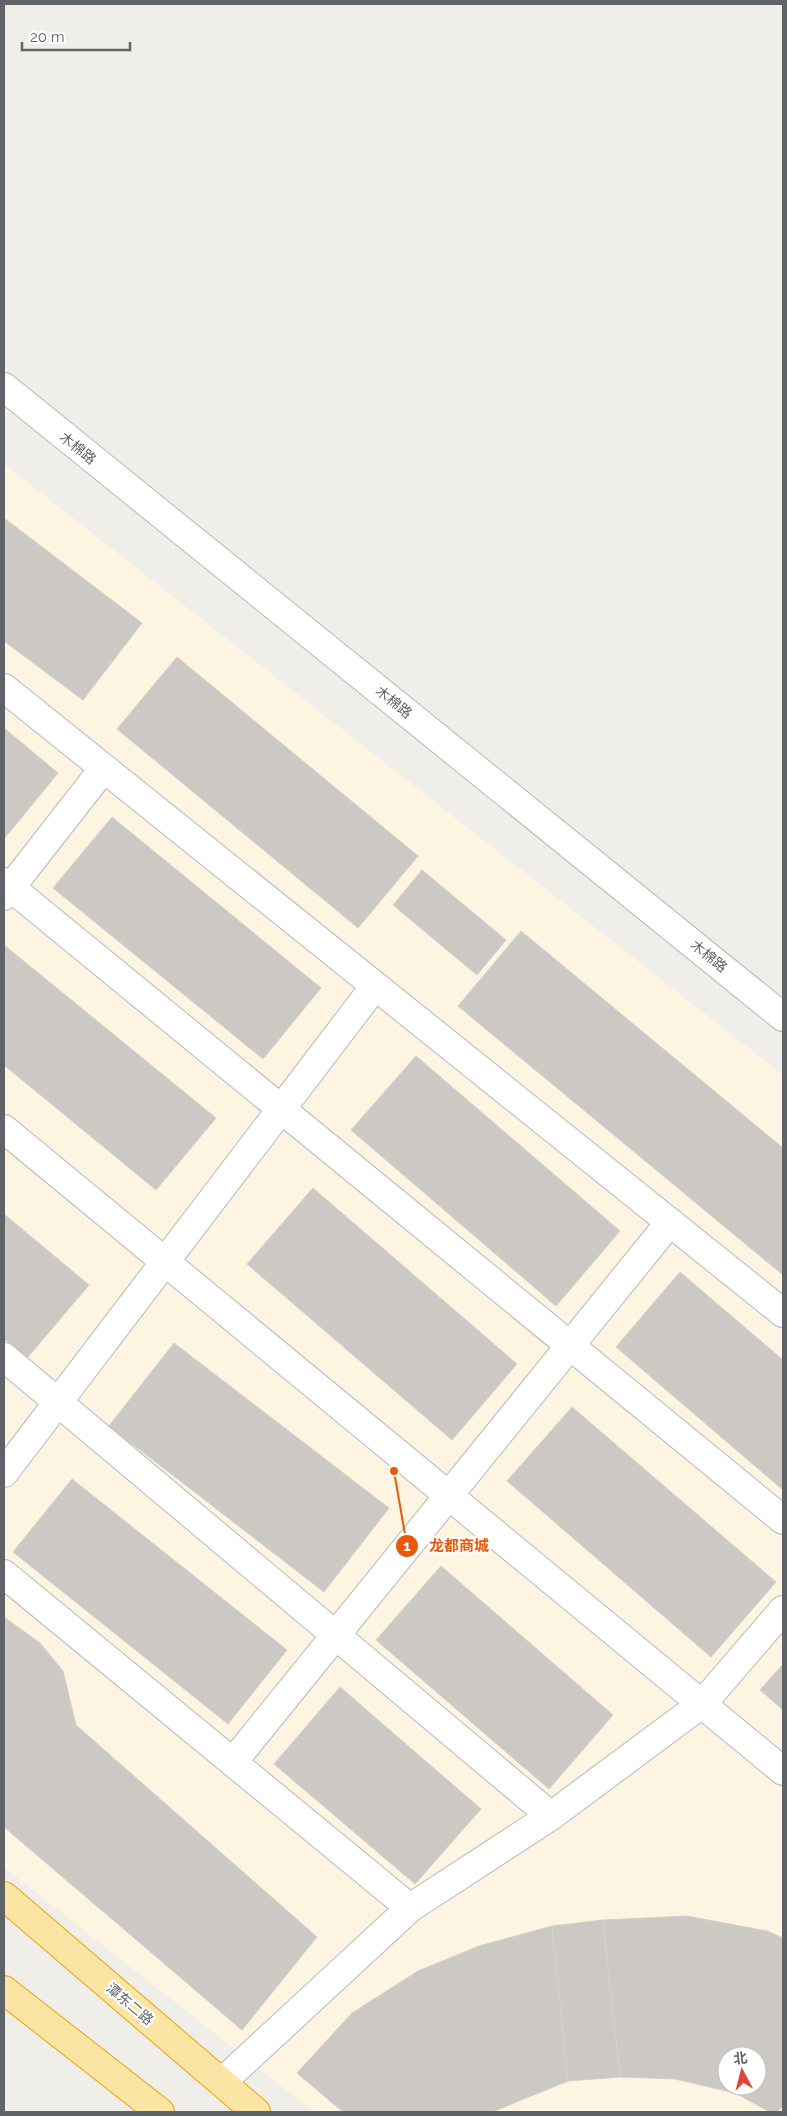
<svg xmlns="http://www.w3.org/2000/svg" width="787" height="2116" font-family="Raleway,'Noto Sans SC',sans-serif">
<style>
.commercial{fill:#fdf5e1;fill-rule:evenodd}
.building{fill:#ccc9c4;stroke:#d5d0c6;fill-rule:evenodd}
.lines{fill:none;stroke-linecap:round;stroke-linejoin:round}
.minor-casing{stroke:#b5b8bb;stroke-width:30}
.tertiary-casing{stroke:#b5b8bb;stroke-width:30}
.trunk-casing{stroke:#eda00b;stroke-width:30}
.minor{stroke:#fff;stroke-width:28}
.tertiary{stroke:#fff;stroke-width:28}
.trunk{stroke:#fae5a4;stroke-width:28}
.labels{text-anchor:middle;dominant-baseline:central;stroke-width:4.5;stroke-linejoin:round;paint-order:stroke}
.street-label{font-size:14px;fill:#5f6367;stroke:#fff}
.leader{fill:none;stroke:#e8590c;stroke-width:2}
.callout-dot{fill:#e8590c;stroke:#fff;stroke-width:2}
.mark-label{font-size:15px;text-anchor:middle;font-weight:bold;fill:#fff}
.callout-label{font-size:15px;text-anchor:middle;font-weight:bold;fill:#e8590c;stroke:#fff;stroke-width:4.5;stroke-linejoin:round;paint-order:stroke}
</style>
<rect width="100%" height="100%" fill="#f0eee8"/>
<path class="commercial" d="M4,464l779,611v1037h-469l-310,-245zM727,2056h30v30h-30z"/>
<path class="building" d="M4,518l138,105 -59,77 -79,-59z
M177,657l241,199 -60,72 -241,-199z
M4,728l54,45 -54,66z
M112,817l209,171 -58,71 -210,-171z
M422,870l84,70 -29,35 -84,-70z
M521,931l262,217v127l-325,-269z
M4,945l212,173 -60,72 -152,-125z
M416,1056l204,175 -64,75 -205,-176z
M313,1188l204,176 -65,76 -205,-176z
M4,1214l85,71 -62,73 -23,-19z
M680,1272l103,88v130l-167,-143z
M174,1343l215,165 -65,84 -215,-166z
M572,1407l204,175 -65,75 -204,-176z
M72,1479l215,171 -59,74 -215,-172z
M441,1566l172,149 -64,74 -173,-149z
M4,1617l36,26 23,28 13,54 241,212 -75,93 -238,-203z
M783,1664v46l-23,-20z
M340,1687l141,122 -66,75 -141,-120z
M687,1916l80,15 16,7v168l-6,6h-7l-35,-19 -60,-14 -55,-2 -17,-157zM727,2056h30v30h-30z
M603,1920l17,157 -52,4 -16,-155z
M552,1926l16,155 -76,31h-149l-46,-39 55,-60 66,-42 61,-25z"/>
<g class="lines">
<g class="minor-casing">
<path id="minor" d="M4,688l779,625
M4,882l779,638
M4,896l100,-128
M4,1129l779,642
M4,1357l547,459
M4,1473l371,-487
M4,1574l406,334
M233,1762l437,-540
M222,2082l188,-174 141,-92 152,-113 80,-93"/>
</g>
<g class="tertiary-casing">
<path id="tertiary" d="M4,387l779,630"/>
</g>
<g class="trunk-casing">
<path id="trunk" d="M4,1896l252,216
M4,1990l156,122"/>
</g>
<use href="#minor" class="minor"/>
<use href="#tertiary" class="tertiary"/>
<use href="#trunk" class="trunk"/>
</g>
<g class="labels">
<g class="street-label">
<text transform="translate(78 448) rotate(39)">木棉路</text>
<text transform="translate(394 702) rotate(39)">木棉路</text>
<text transform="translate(709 956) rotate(39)">木棉路</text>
<text transform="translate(130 2004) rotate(40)">潭东二路</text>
</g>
</g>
<path class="leader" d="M394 1471L407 1546"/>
<g class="callout-dot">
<circle cx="394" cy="1471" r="5"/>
<circle cx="407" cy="1546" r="12"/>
</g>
<g class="mark-label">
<text x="407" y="1551">1</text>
</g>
<g class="callout-label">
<text x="459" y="1551">龙都商城</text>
</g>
<rect width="787" height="2116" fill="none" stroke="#5f6367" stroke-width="10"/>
<g transform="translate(742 2071) rotate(353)"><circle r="24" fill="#ffffff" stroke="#bfc1c2"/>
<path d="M0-4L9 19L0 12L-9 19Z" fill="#e2453d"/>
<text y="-8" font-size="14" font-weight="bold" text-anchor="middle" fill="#5f6367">北</text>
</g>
<path d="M22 42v8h108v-8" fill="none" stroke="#5f6367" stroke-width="2.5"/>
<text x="30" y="42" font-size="15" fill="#5f6367" stroke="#ffffff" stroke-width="4" paint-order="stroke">20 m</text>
</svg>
